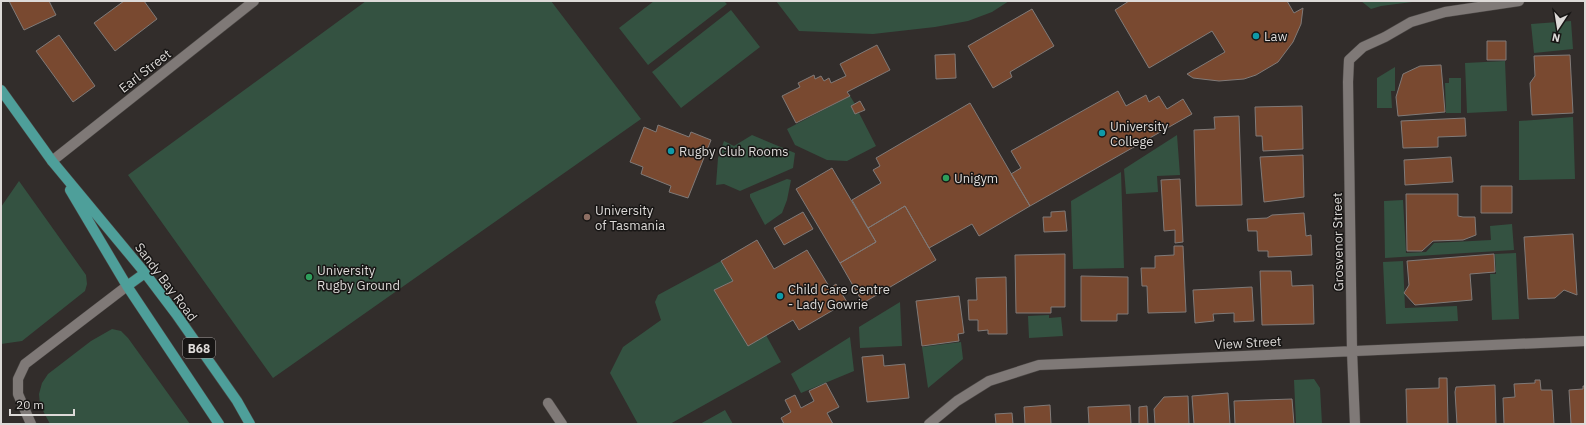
<svg xmlns="http://www.w3.org/2000/svg" width="1586" height="425" font-family="'IBM Plex Sans',sans-serif">
<style>
.green{fill:#345241}
.building{fill:#794930;stroke:#807a78}
.lines{fill:none;stroke-linecap:round;stroke-linejoin:round}
.street-casing{stroke:#4c4846;stroke-width:11}
.primary-casing{stroke:#4c4846;stroke-width:11}
.street{stroke:#7f7977;stroke-width:10}
.primary{stroke:#4e9f9a;stroke-width:10}
.culture-dot{fill:#0f9aa8;stroke:#181615;stroke-width:1.5}
.leisure-dot{fill:#2e9e5b;stroke:#181615;stroke-width:1.5}
.education-dot{fill:#8d6e63;stroke:#181615;stroke-width:1.5}
.labels{text-anchor:middle;dominant-baseline:central;stroke-width:3;stroke-linejoin:round;paint-order:stroke}
.shield{fill:#181615;stroke:#a29f9e;stroke-width:1}
.shield-label{font-size:12px;font-weight:bold;fill:#dddad8}
.poi-label{font-size:13px;fill:#dddad8;stroke:#181615;text-anchor:start}
.street-label{font-size:13px;fill:#dddad8;stroke:#181615}
</style>
<rect width="100%" height="100%" fill="#322d2b"/>
<path class="green" d="M366,1h185l90,118 -368,259 -145,-203z
M654,1h70l3,3 -79,61 -29,-37z
M776,1h233l-17,11 -24,9 -33,6 -62,7 -74,-3z
M1361,1h59l-39,5 -10,3z
M731,10l29,37 -79,61 -29,-36z
M1571,21l2,28 -39,4 -3,-29z
M1505,61l2,50 -40,2 -2,-50z
M1395,67v24h-4l1,17h-15v-30z
M1449,78h12v35h-15l-1,-30h4z
M850,96l5,8 -4,2 4,8 4,-1 17,33 -29,15 -20,-1 -32,-15 -8,-16z
M1573,117l2,62 -56,1v-59z
M752,135l43,18 -2,15 -53,23 -16,-7 -8,1 2,-27 6,-17 10,5z
M1177,135l3,40 -23,1 1,16 -32,2 -2,-25z
M1121,172l3,96 -51,1 -2,-68z
M787,179l4,1 -4,20 -5,13 -17,12 -15,-28v-3z
M19,181l67,94 1,9 -2,7 -63,50 -21,3v-137z
M1403,200l3,53 20,-1 8,-9 57,-3 -1,-14 22,-2 2,26 -129,8 -1,-57z
M1516,253l3,66 -27,1 -2,-46h6l-1,-20z
M721,261l12,20 -19,9 34,55 18,-10 15,27 -111,62h-32l-28,-51 13,-26 38,-27 -6,-18 3,-7z
M1403,261l2,47 52,-2 1,15 -72,3 -3,-62z
M900,302l2,44 -42,2 -1,-21z
M1049,315v3l12,-1 2,19 -34,2 -1,-22z
M112,329l9,2 7,7 62,86h-140l-10,-19 -1,-11 3,-11 6,-9 43,-33z
M850,337l4,34 -53,22 -10,-19z
M961,342l2,17 -35,29 -6,-41z
M1314,379l6,9 2,36h-26l-2,-44z
M725,410l8,14h-33z"/>
<path class="building" d="M9,1h40l7,14 -32,15z
M124,1h20l13,18 -42,32 -21,-28z
M1129,1h158l7,12 9,-5 -2,16 -8,18 -15,20 -22,13 -12,4 -25,2 -26,-3 -6,-4 38,-22 -13,-21 -63,37 -34,-58z
M1032,9l22,37 -44,26 2,5 -19,11 -25,-42z
M59,35l36,51 -22,16 -37,-51z
M1487,41h19v19h-19z
M877,45l13,25 -43,22 3,4 -54,27 -14,-27 18,-9 -2,-4 16,-8 1,4 6,-3 3,5 5,-3 2,5 15,-7 -6,-12z
M955,54l1,24 -20,1 -1,-24z
M1570,55l3,58 -41,2 -2,-32 5,-7 -1,-20z
M1441,65l4,47 -47,4 -2,-19 7,-23 17,-8z
M1118,91l8,15 20,-11 3,7 10,-6 8,13 16,-10 9,15 -162,92 -19,-32 10,-6 -10,-17z
M860,101l5,9 -10,4 -4,-8z
M970,103l60,103 -51,30 -7,-12 -43,24 -24,-42 -37,22 -16,-28 29,-17 -8,-13 7,-4 -4,-8z
M1302,106l1,43 -40,2 -1,-15h-6l-1,-29z
M1239,116l3,89 -46,1 -2,-76 21,-1 -1,-12z
M1465,118l1,18 -28,1v10l-35,1 -2,-27z
M658,125l31,12 2,-5 20,8 -23,58 -19,-6 2,-6 -30,-12 2,-7 -13,-5 14,-35 12,5z
M1303,155l1,42 -40,5 -4,-45z
M1451,157l2,25 -48,3 -1,-25z
M832,168l44,74 -36,21 -44,-74z
M1180,179l3,63 -8,1v-13l-11,1 -3,-51z
M1481,186h31v27h-31z
M1406,194h52v22l5,1h12l1,18 -13,5 -30,1 -11,10h-15z
M905,206l31,54 -73,43 -23,-40 36,-21 -8,-14z
M1065,211l2,20 -23,1 -1,-15h8v-5z
M803,212l10,17 -29,16 -10,-17z
M1304,213l2,23 5,-1 1,20 -44,2v-6h-10l-1,-20h-9l-1,-12 20,-1 5,-3z
M1573,234l4,61 -13,-5 -9,8 -27,1 -4,-62z
M757,240l17,29 33,-19 23,38 6,-4 11,18 -48,28 -6,-10 -45,26 -34,-56 19,-9 -12,-20z
M1174,246h9l3,66 -38,1 -1,-27h-5l-1,-18h14v-12l19,-1z
M1065,254v53h-14v6h-35l-1,-58z
M1494,254l1,18 -25,2 2,26 -57,5 -11,-12 5,-8 -2,-24z
M1260,271h31l1,15 21,-1 1,39 -52,1z
M1081,276l47,1v37h-11v7h-36z
M1006,277l1,57h-19v-4l-10,1v-11h-9l-1,-20h9l-1,-22z
M1252,287l2,34 -20,1v-9l-21,1 1,7 -19,2 -2,-33z
M959,296l5,37 -6,1 1,7 -37,5 -6,-45z
M883,355l1,11 21,-2 4,34 -42,4 -5,-45z
M1439,378h8l1,46h-41l-1,-35 33,-1z
M1535,380h5l1,10h11l2,34h-50l-1,-26 12,-1 -1,-13 21,-1z
M826,383l13,24 -12,6 6,11h-49l-3,-6 10,-6 -6,-12 10,-5 6,13 13,-7 -5,-10z
M1495,385l1,39h-39l-2,-32 1,-5z
M1583,386h2v38h-14l-2,-34 14,-1z
M1228,393l2,31h-36l-2,-28z
M1188,396l1,28h-34l-1,-15 10,-12z
M1292,399l2,25h-59l-1,-23z
M1050,405l1,19h-26l-1,-17z
M1130,405l1,19h-42l-1,-17z
M1147,406l1,18h-9v-17z
M1012,413l1,11h-17l-1,-10z"/>
<g class="lines">
<g class="street-casing">
<path id="street" d="M52,161l202,-160
M548,403l14,21
M31,424l-13,-30v-15l7,-15 102,-78
M929,424l28,-23 32,-20 50,-16 546,-24
M1355,424l-3,-73 -4,-269 1,-22 14,-13 22,-10 26,-15 34,-10 74,-11"/>
</g>
<g class="primary-casing">
<path id="primary" d="M1,90l51,71 93,112 31,41 61,87 13,23
M70,190l57,96 92,138
M127,286l18,-13"/>
</g>
<use href="#street" class="street"/>
<use href="#primary" class="primary"/>
</g>
<g class="culture-dot">
<circle cx="1256" cy="36" r="4"/>
<circle cx="1102" cy="133" r="4"/>
<circle cx="671" cy="151" r="4"/>
<circle cx="780" cy="296" r="4"/>
</g>
<g class="leisure-dot">
<circle cx="946" cy="178" r="4"/>
<circle cx="309" cy="277" r="4"/>
</g>
<circle class="education-dot" cx="587" cy="217" r="4"/>
<g class="labels">
<rect class="shield" x="183" y="338" width="32" height="20" rx="3"/>
<g class="shield-label">
<text x="199" y="348">B68</text>
</g>
<g class="poi-label">
<text x="1264" y="36">Law</text>
<text x="1110" y="126">University<tspan x="1110" dy="15">College</tspan></text>
<text x="679" y="151">Rugby Club Rooms</text>
<text x="954" y="178">Unigym</text>
<text x="595" y="210">University<tspan x="595" dy="15">of Tasmania</tspan></text>
<text x="317" y="270">University<tspan x="317" dy="15">Rugby Ground</tspan></text>
<text x="788" y="289">Child Care Centre<tspan x="788" dy="15">- Lady Gowrie</tspan></text>
</g>
<g class="street-label">
<text transform="translate(145 71) rotate(-38)">Earl Street</text>
<text transform="translate(1338 242) rotate(-91)">Grosvenor Street</text>
<text transform="translate(166 282) rotate(53)">Sandy Bay Road</text>
<text transform="translate(1248 343) rotate(-3)">View Street</text>
</g>
</g>
<rect width="1586" height="425" fill="none" stroke="#dddad8" stroke-width="4"/>
<g transform="translate(1558 28) rotate(192)" stroke="#181615" stroke-width="3" paint-order="stroke">
<path d="M0-3L7 15L0 10L-7 15Z" fill="#dddad8"/>
<text y="-6" font-size="11" font-weight="bold" text-anchor="middle" fill="#dddad8">N</text>
</g>
<path d="M10 409v6h64v-6" fill="none" stroke="#dddad8" stroke-width="2"/>
<text x="16" y="409" font-size="12" fill="#dddad8" stroke="#181615" stroke-width="3" paint-order="stroke">20 m</text>
</svg>
